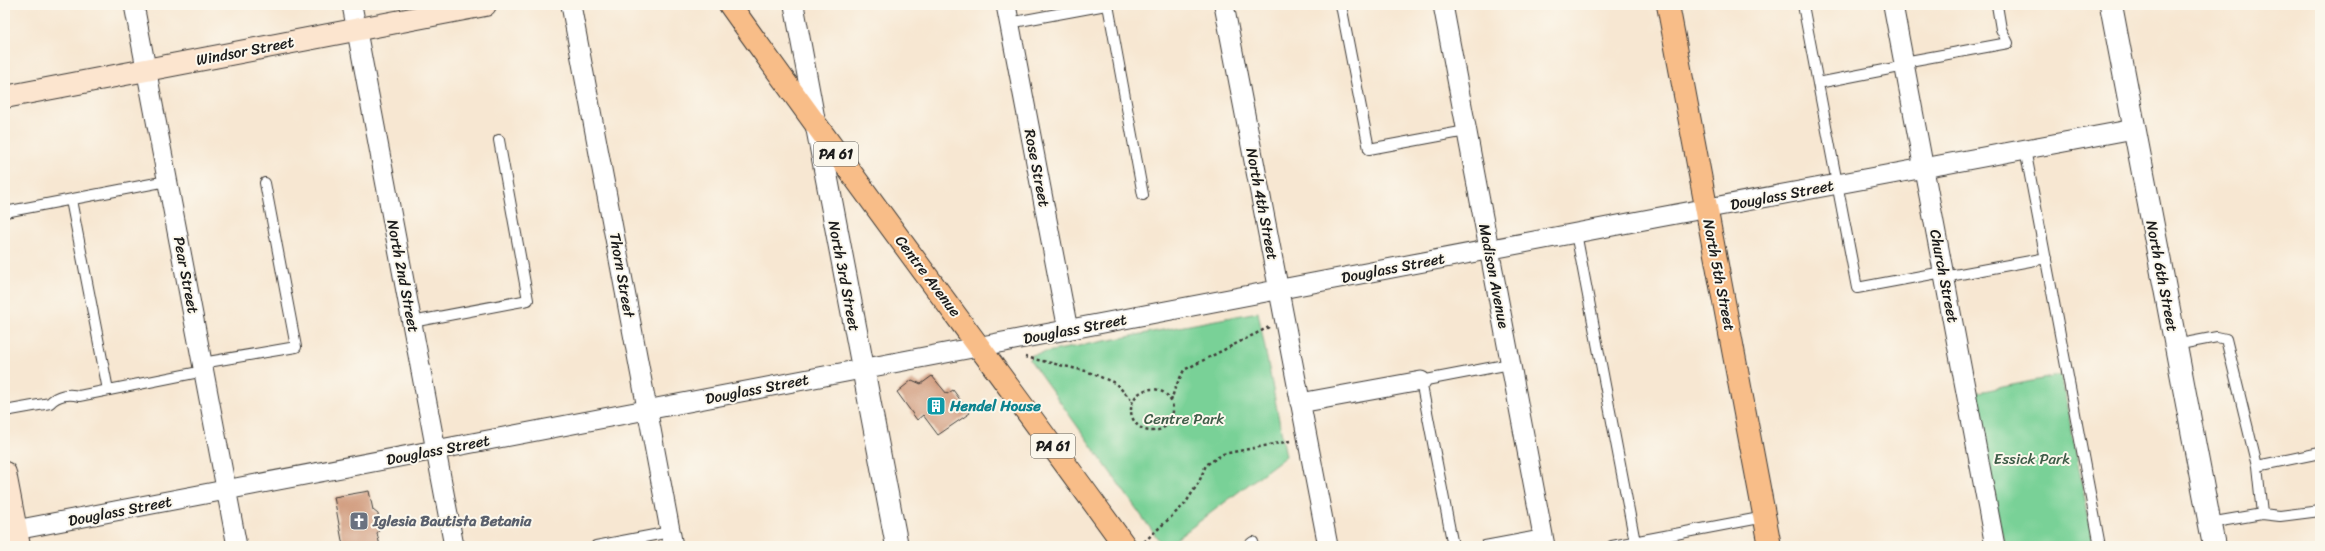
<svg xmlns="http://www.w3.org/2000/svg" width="2325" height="551" font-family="Sriracha,sans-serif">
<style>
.green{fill:#79d197;stroke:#4a765a}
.building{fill:#d09a7c}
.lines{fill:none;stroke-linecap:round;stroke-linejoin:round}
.service-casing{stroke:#3d3a37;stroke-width:12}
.minor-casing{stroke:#3d3a37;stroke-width:21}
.tertiary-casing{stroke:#3d3a37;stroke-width:24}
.secondary-casing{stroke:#3d3a37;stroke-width:24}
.primary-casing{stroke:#3d3a37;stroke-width:24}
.path{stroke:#3d3a37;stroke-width:2.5;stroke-dasharray:3 3;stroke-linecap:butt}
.service{stroke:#fff;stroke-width:10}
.minor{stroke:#fff;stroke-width:19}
.tertiary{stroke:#fff;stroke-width:22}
.secondary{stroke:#fce5cf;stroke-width:22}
.primary{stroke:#f8bd88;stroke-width:22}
.labels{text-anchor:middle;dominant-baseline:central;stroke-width:4;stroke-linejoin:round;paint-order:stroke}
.shield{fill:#fbf7ec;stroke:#5f5e5a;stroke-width:1}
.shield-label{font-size:14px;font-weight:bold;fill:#1c1c1c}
.street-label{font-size:15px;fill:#1c1c1c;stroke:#fbf7ec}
.culture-label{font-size:15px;font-weight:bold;fill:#0d838f;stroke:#fbf7ec;text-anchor:start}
.park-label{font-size:15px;fill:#3d5b47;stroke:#fbf7ec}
.worship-label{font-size:15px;font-weight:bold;fill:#5b616d;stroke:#fbf7ec;text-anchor:start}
</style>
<rect width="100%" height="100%" fill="#fbf7ec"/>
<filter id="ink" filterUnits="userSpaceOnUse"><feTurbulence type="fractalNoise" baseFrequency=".025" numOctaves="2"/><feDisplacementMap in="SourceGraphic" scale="8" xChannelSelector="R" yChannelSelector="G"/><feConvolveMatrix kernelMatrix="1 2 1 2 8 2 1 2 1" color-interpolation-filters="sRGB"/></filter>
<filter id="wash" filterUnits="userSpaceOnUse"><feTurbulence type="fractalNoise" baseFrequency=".012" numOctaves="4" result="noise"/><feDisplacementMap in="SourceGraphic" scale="16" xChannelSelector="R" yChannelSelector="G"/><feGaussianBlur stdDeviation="0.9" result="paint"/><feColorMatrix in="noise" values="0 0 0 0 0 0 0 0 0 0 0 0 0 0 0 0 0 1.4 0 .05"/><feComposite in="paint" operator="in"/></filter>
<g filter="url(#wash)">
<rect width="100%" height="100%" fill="#f7e7d2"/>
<path class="green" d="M1258,312l28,144 -119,90h-4l-133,-186 1,-5z
M2061,375l33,171h-90l-30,-153z"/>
<g id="blocks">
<path class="building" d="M932,376l15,18 6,-4 17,23 -32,22 -15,-20 -6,5 -20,-28 15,-12 9,4z
M369,491l4,19 5,4 3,14 -4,5 3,13h-37l-9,-49z"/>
</g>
</g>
<g filter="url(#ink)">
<use href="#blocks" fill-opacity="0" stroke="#3d3a37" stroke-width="1"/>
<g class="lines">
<g class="service-casing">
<path id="service" d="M1108,5l35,190
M1341,5l28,144 97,-18
M1803,5l54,283 86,-16
M1009,23l97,-18
M1904,62l104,-19 -7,-14 -4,-24
M1818,83l87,-17
M2025,149l75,397
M71,200l37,190
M5,212l162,-31
M1576,233l59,309
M1944,277l102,-19
M412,322l116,-22 -29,-160
M2175,345l42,-8 9,2 31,127 5,48 -53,9
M202,363l94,-16 -31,-164
M5,411l45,-8c7,-8 19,-10 29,-7l125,-25
M2257,466l63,-13
M2262,514l18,2 40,-5
M596,546l74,-14
M1248,546l5,-4
M1453,546l-32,-165 89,-17
M1485,546l58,-11
M1612,546l153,-29"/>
</g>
<g class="minor-casing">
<path id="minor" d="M134,5l103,541
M352,5l102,541
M571,5l102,541
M794,5l22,119
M1006,5l62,325
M1224,5l104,541
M1443,5l102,541
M1893,5l102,541
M1300,403l121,-22
M5,532l1655,-315 474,-88"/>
</g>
<g class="tertiary-casing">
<path id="tertiary" d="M2111,5l103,541
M817,127l80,419"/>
</g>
<g class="secondary-casing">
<path id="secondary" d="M5,97l480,-92
M5,473l14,73"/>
</g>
<g class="primary-casing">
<path id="primary" d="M730,5c129,182 264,360 395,541
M1668,5l102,541"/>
</g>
<path class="path" d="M1025,357l61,14 29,12 18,18
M1131 410a21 21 0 1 1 42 0a21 21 0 1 1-42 0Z
M1171,401l4,-13 9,-18 85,-43
M1144,542l41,-38 14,-22 7,-17 17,-11 67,-13"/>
<use href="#service" class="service"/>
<use href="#minor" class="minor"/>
<use href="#tertiary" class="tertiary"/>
<use href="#secondary" class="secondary"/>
<use href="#primary" class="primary"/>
</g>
</g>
<defs>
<g id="building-square" transform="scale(1)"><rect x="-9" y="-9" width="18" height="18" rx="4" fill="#0f9aa8" stroke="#fbf7ec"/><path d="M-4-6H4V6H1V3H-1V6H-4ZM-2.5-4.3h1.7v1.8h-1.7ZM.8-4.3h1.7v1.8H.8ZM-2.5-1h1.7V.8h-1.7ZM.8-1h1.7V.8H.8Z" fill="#fff"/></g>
<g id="church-square" transform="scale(1)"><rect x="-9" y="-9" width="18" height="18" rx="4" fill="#6b7280" stroke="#fbf7ec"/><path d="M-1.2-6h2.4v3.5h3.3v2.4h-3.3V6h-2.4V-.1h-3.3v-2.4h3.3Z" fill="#fff"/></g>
</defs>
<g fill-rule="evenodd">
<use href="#building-square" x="936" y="406"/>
<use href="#church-square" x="359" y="521"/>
</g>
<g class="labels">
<g class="shield">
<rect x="814" y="142" width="44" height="24" rx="3"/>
<rect x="1031" y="434" width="44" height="24" rx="3"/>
</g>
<g class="shield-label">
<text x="836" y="154">PA 61</text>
<text x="1053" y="446">PA 61</text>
</g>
<g class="street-label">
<text transform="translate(245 51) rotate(-11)">Windsor Street</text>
<text transform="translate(1037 168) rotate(79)">Rose Street</text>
<text transform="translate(1782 195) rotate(-11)">Douglass Street</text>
<text transform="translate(1262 204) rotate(79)">North 4th Street</text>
<text transform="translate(1393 268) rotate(-11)">Douglass Street</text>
<text transform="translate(186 275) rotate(79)">Pear Street</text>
<text transform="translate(622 275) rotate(80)">Thorn Street</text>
<text transform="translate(1719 275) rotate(79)">North 5th Street</text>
<text transform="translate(403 276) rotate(79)">North 2nd Street</text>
<text transform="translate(844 276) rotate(79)">North 3rd Street</text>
<text transform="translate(928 276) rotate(53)">Centre Avenue</text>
<text transform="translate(1494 276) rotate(79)">Madison Avenue</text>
<text transform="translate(1944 276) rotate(79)">Church Street</text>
<text transform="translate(2162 276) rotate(79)">North 6th Street</text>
<text transform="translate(1075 329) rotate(-11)">Douglass Street</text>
<text transform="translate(757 389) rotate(-11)">Douglass Street</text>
<text transform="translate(438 450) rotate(-11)">Douglass Street</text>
<text transform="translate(120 511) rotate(-11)">Douglass Street</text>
</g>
<g class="culture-label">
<text x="950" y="406">Hendel House</text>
</g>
<g class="park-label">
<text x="1184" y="419">Centre Park</text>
<text x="2032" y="459">Essick Park</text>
</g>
<g class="worship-label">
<text x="373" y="521">Iglesia Bautista Betania</text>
</g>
</g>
<rect width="2325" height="551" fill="none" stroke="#fbf7ec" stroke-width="20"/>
</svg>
